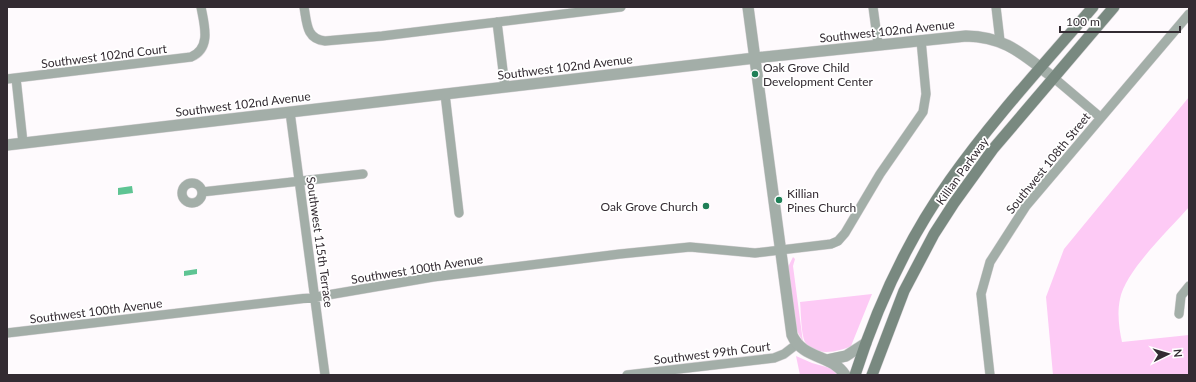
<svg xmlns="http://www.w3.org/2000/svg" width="1196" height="382" font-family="Lato,sans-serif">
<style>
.green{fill:#fdcaf5}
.water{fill:#5ec493}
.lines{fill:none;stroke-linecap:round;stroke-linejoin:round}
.minor-casing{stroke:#d9d5d8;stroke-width:10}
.tertiary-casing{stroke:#d9d5d8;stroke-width:12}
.secondary-casing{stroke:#d9d5d8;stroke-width:12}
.minor{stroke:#a3aea8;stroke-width:9}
.tertiary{stroke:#a3aea8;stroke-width:11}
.secondary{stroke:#798980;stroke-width:11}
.poi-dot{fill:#1e7f56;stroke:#fff;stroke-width:1.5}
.labels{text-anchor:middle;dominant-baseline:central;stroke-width:3.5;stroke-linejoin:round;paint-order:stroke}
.street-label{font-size:12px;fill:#332b32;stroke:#fff}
.poi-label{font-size:12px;fill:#332b32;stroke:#fff;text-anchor:start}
</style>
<rect width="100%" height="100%" fill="#fefafd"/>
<path class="green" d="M1189,97v110c-19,22 -64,64 -69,92 -3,14 -1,29 2,43l67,-7v40h-136l-7,-78 18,-48z
M793,257l2,2 -2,7 10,76 -7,-13 -9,-60z
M872,294l-21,52c-12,6 -37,11 -46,-4 -4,-8 -4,-31 -5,-40z
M796,356l16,7 18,5 10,7h-40z"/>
<path class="water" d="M132,186l1,7 -15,2v-7z
M197,269v5l-13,2v-5z"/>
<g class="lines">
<g class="minor-casing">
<path id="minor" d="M304,7c3,16 2,32 21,34l57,-5 239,-29
M873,7l5,37
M996,7l4,34
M497,22l8,65
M16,78l7,65
M1054,78l46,39
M7,79l184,-22c21,-9 13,-33 10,-50
M445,94l14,119
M290,112l35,263
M182 193a10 10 0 1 1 20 0a10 10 0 1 1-20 0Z
M202,192l161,-18
M1179,314l2,-18 8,-10
M7,333l309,-36 117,-20 187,-23 70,-7 65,6 76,-9 7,-3 7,-8 35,-59 43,-62 3,-18 -5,-54
M627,375l147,-17 10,-4 13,-10
M990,375l-9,-81 9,-32 36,-56 163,-192"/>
</g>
<g class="tertiary-casing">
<path id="tertiary" d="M748,7l44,328c11,25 40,19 53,40
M7,145l748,-87 211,-22c41,1 57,19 88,42
M827,360l19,-4 20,-13"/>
</g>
<g class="secondary-casing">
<path id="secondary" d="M855,375c22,-69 53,-136 95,-195 43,-61 95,-117 143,-173
M872,375l32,-84 30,-57 20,-31 39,-54 121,-142"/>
</g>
<use href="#minor" class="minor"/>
<use href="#tertiary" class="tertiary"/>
<use href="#secondary" class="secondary"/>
</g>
<g class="poi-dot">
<circle cx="755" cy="74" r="4"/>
<circle cx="779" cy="200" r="4"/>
<circle cx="706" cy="206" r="4"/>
</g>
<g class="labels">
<g class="street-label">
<text transform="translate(887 31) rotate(-6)">Southwest 102nd Avenue</text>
<text transform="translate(104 56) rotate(-7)">Southwest 102nd Court</text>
<text transform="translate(565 67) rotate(-7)">Southwest 102nd Avenue</text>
<text transform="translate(243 104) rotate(-7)">Southwest 102nd Avenue</text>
<text transform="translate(1048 163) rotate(-51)">Southwest 108th Street</text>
<text transform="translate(962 171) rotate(-54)">Killian Parkway</text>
<text transform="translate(320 242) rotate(82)">Southwest 115th Terrace</text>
<text transform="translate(417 269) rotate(-9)">Southwest 100th Avenue</text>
<text transform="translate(96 311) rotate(-7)">Southwest 100th Avenue</text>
<text transform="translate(712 353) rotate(-7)">Southwest 99th Court</text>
</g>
<g class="poi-label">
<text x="763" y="67">Oak Grove Child<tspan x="763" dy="14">Development Center</tspan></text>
<text x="787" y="193">Killian<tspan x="787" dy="14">Pines Church</tspan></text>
<text x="698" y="206" text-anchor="end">Oak Grove Church</text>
</g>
</g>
<rect width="1196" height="382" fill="none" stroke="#332b32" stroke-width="16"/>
<g transform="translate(1168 354) rotate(85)" stroke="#ffffff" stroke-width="3" paint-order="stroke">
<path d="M0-3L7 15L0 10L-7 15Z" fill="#332b32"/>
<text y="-6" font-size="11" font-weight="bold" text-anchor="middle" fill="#332b32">N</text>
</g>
<path d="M1060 26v6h120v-6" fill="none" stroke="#332b32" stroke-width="2"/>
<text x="1066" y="26" font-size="12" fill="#332b32" stroke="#ffffff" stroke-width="3" paint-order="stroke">100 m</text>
</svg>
